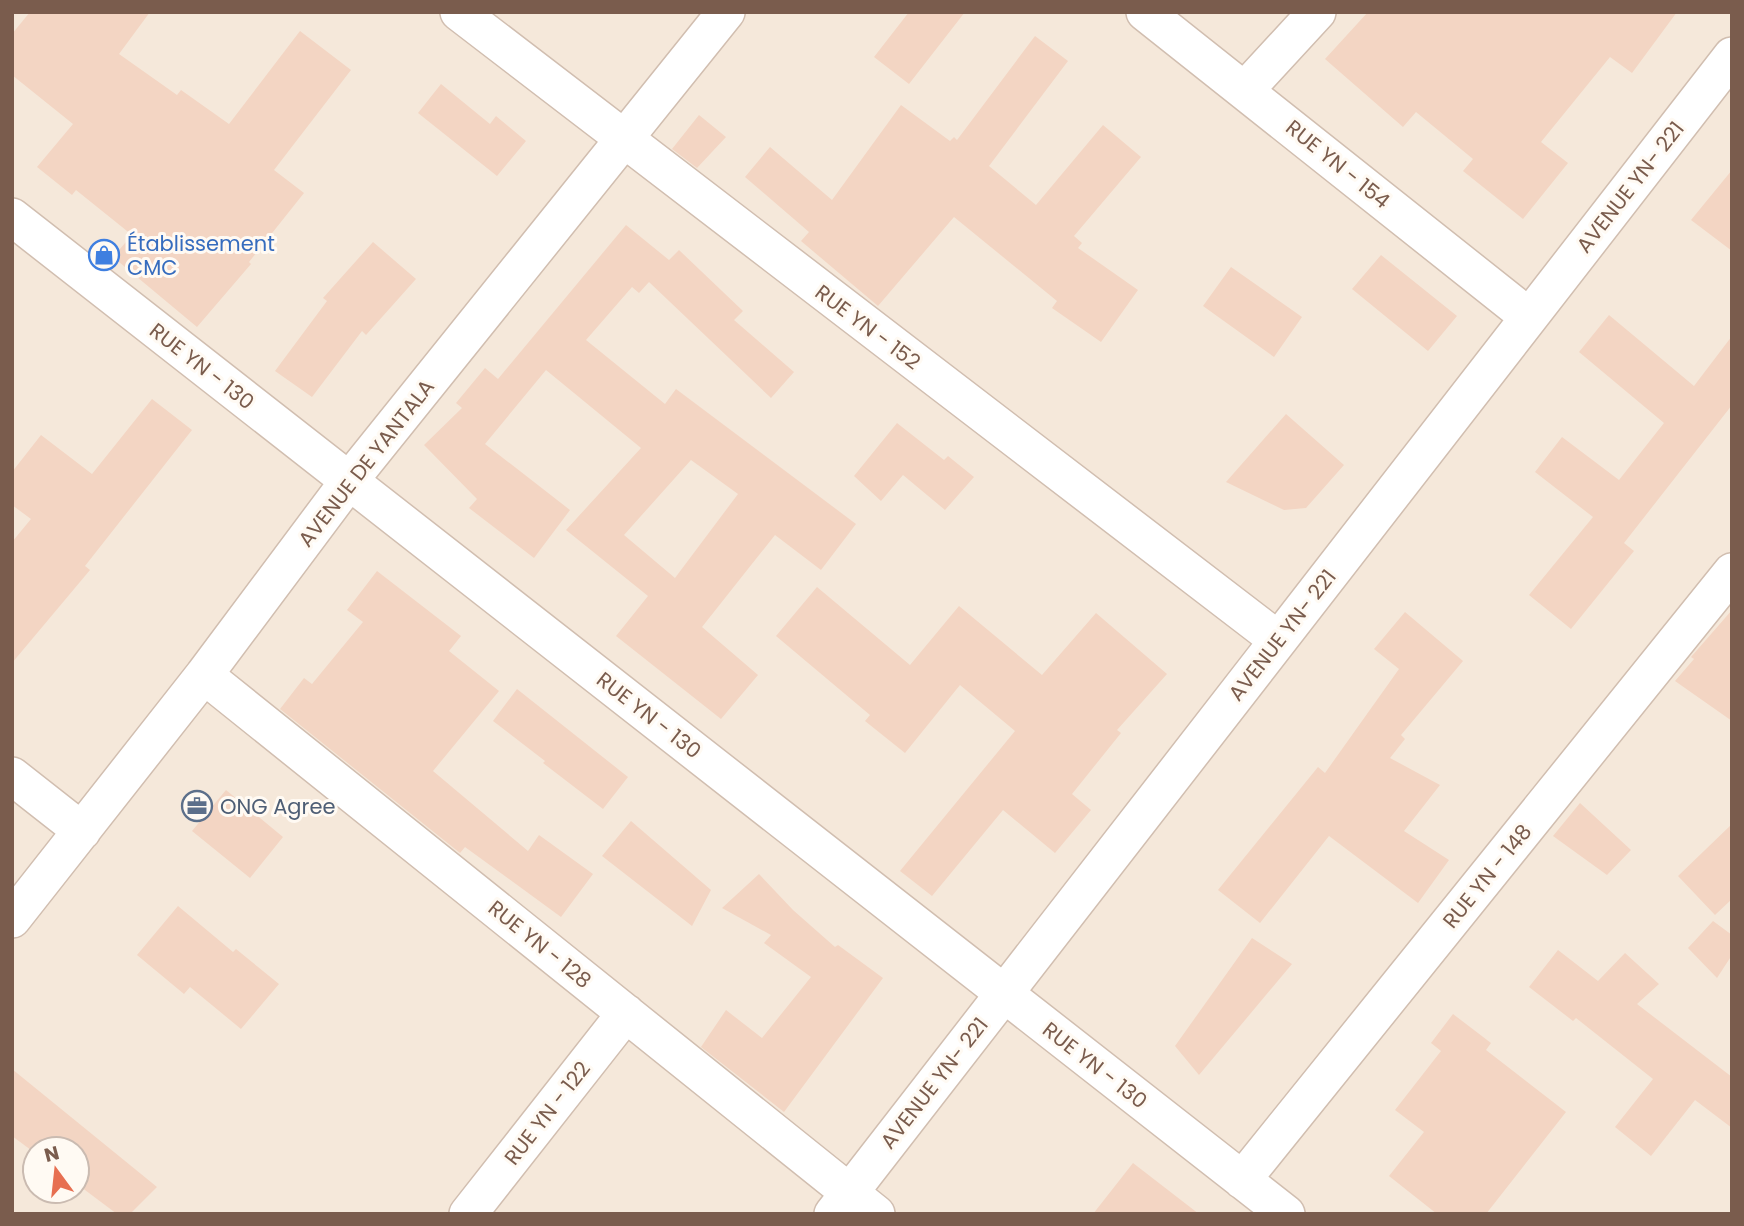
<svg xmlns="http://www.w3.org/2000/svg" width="1744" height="1226" font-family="Poppins,sans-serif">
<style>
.residential{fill:#f5e8da;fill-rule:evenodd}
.building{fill:#f3d5c3;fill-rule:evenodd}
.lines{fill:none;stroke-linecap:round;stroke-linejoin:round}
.minor-casing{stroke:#d1beb0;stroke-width:40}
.minor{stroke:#fff;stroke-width:37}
.labels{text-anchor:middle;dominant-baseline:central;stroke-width:6;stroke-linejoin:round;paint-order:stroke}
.street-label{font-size:21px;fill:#7a5c4d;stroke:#fffaf3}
.shop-label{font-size:21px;fill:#366cbe;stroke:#fffaf3;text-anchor:start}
.service-label{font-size:21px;fill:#4e5e75;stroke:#fffaf3;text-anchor:start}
</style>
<rect width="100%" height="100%" fill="#fdf6ec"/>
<path class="residential" d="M12,12h1720v1202h-1720zM35,1149h42v42h-42z"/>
<path class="building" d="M30,12h120l-31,42 58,41 4,-5 48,34 71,-93 51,39 -77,100 30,23 -55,69 2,2 -54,63 -84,-70 19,-22 -56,-45 -4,5 -35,-28 36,-43 -61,-49v-41z
M909,12h56l-56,72 -35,-27z
M1368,12h309l-45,61 -22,-16 -69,85 27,21 -45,56 -60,-48 10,-12 -57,-47 -13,15 -78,-68z
M1035,36l33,25 -79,105 47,39 67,-80 38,32 -67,79 8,7 -4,5 60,42 -37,52 -49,-34 5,-7 -103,-84 -76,89 -77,-65 8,-9 -64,-55 25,-30 62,53 69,-95 49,36 4,-4 3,3z
M441,84l49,40 6,-8 30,25 -29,35 -79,-63z
M699,115l27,22 -29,31 -25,-19z
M1732,170v81l-41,-31z
M626,225l43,35 10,-10 64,61 -9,9 60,52 -23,26 -122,-116 -10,11 -7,-6 -46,53 79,64 11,-15 180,135 -35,46 -46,-35 -73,92 56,48 -37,44 -105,-83 32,-40 -82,-66 75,-82 -95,-78 -61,74 85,66 -36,48 -65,-50 8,-9 -53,-54 38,-37 -6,-5 29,-35 13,11zM691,460l47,34 -63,84 -51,-43z
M373,242l43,37 -50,56 -4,-4 -50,66 -37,-26 52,-70 -4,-3z
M1381,255l76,61 -29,35 -76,-62z
M1231,267l71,50 -28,40 -71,-51z
M1609,315l85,71 38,-50v69l-108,138 10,8 -63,78 -42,-34 64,-78 -58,-45 27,-35 57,43 45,-57 -85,-71z
M152,399l40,31 -107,136 5,4 -78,93v-121l19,-23 -19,-14v-33l29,-37 51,39z
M1286,414l58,51 -38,43 -22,2 -58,-28z
M897,423l47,37 4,-4 26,21 -29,33 -42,-35 -22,26 -27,-25z
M377,571l84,65 -12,15 50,40 -66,80 95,80 11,-16 54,39 -32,43 -96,-70 -5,6 -180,-144 24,-31 8,6 51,-62 -16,-12z
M817,587l93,78 49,-59 83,69 54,-62 71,61 -50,56 4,3 -49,61 19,16 -36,43 -52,-43 -71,86 -32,-25 115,-140 -55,-46 -55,68 -40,-32 5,-6 -94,-79z
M1732,610v111l-57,-40 19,-22 -3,-2z
M1405,612l58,49 -62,74 4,4 -15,19 50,27 -36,46 45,29 -31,43 -89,-67 -69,87 -42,-33 100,-123 7,6 74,-104 -25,-20z
M517,689l111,88 -25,32 -60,-46 2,-2 -52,-40z
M226,790l57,47 -33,41 -58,-47z
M1580,803l51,47 -24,25 -54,-39z
M631,821l80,69 -19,36 -90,-70z
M1732,824v75l-17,16 -37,-39z
M759,874l34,36 42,37 3,-2 45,33 -99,134 -83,-65 25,-37 36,28 49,-61 -47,-34 7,-8 -49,-27z
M178,906l55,46 3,-3 43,35 -38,45 -51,-42 -6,7 -47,-39z
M1713,921l19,14v20l-15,23 -29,-30z
M1252,938l40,26 -93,111 -24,-29z
M1558,950l40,31 27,-28 34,31 -22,20 95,73v51l-37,-28 -44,56 -36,-29 38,-48 -77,-61 -3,3 -44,-34z
M1453,1014l38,29 -5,7 80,62 -80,102h-49l-48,-38 35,-44 -29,-22 46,-59 -10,-8z
M12,1069l145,118 -27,27h-13l-40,-30v-35h-42v4l-23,-17z
M1133,1163l66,51h-106z"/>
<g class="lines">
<g class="minor-casing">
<path id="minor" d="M459,12l819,628
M1145,12l384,305
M1245,90l72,-78
M12,217l1274,997
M204,675l672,539
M12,776l70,55
M12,919l192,-244 145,-194 377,-469
M1242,1180l490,-608
M468,1214l158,-201
M833,1214l899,-1158"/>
</g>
<use href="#minor" class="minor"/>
</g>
<defs>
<g id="shop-ring" transform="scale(1.575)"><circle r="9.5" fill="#fffaf3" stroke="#3f7fe0" stroke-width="1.5"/><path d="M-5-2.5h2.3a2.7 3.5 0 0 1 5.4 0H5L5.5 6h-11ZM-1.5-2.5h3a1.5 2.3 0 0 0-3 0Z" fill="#3f7fe0"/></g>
<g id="office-ring" transform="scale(1.575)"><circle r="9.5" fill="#fffaf3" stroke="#5c6f8a" stroke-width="1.5"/><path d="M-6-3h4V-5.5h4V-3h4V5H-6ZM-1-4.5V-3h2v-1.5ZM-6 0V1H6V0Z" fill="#5c6f8a"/></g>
</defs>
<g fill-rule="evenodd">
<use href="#shop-ring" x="104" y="255"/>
<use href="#office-ring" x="197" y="806"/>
</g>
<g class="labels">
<g class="street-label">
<text transform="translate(1338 164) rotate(39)">RUE YN - 154</text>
<text transform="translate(1630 187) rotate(-52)">AVENUE YN- 221</text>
<text transform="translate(868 327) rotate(37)">RUE YN - 152</text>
<text transform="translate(202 366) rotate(38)">RUE YN - 130</text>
<text transform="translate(366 463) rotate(-52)">AVENUE DE YANTALA</text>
<text transform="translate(1282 635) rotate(-52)">AVENUE YN- 221</text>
<text transform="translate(649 715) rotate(38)">RUE YN - 130</text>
<text transform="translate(1487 876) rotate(-51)">RUE YN - 148</text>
<text transform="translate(540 944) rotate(39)">RUE YN - 128</text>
<text transform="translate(1095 1065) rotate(38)">RUE YN - 130</text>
<text transform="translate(934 1083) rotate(-52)">AVENUE YN- 221</text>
<text transform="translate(547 1113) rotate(-52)">RUE YN - 122</text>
</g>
<g class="shop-label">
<text x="127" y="243">Établissement<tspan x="127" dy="24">CMC</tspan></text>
</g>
<g class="service-label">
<text x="220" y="806">ONG Agree</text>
</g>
</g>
<rect width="1744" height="1226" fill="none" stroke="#7a5c4d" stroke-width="28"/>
<g transform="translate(56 1170) rotate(345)"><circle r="33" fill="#fffaf3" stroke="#cabbb1" stroke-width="2"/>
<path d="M0-5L12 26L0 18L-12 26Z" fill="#e76f51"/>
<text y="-10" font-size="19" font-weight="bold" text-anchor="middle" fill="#7a5c4d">N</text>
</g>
</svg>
